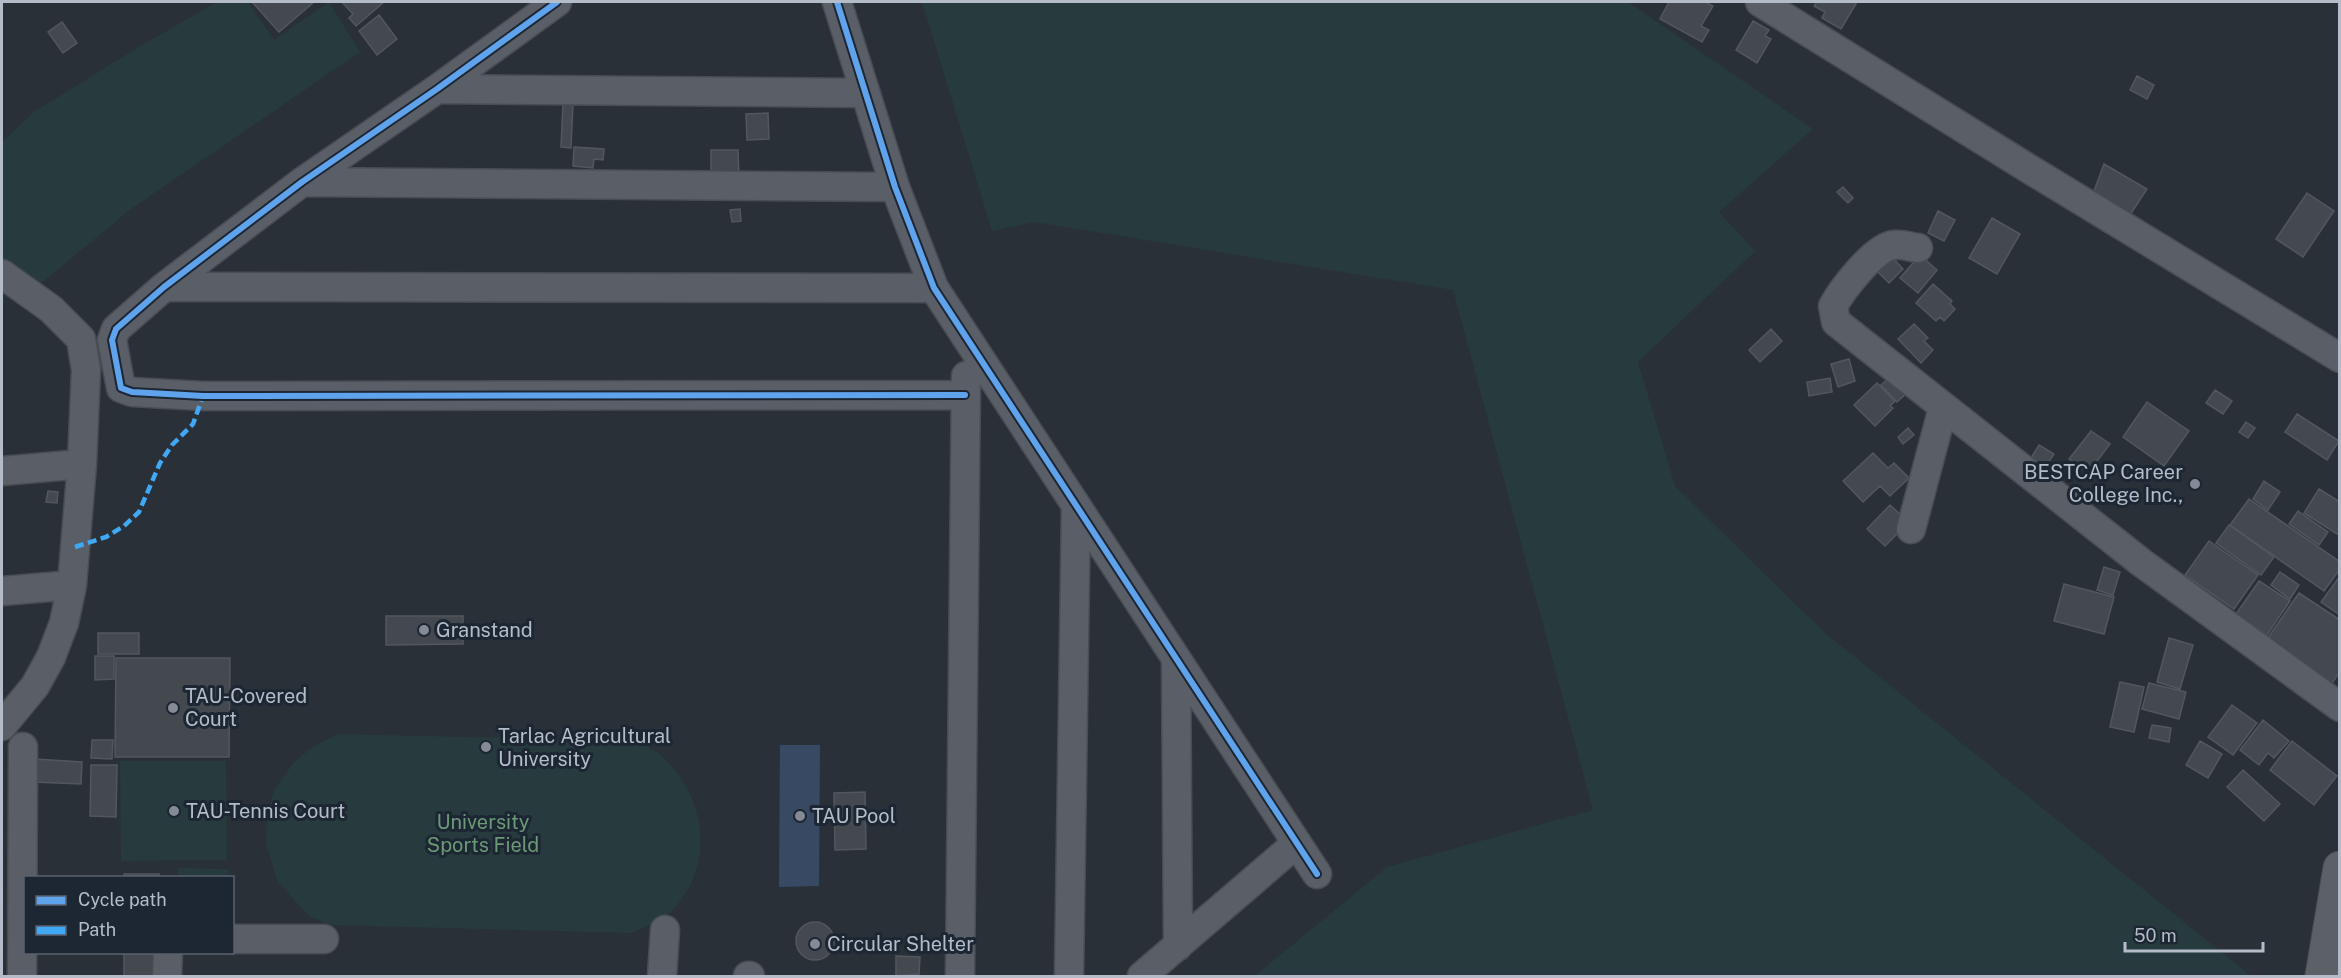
<svg xmlns="http://www.w3.org/2000/svg" width="2341" height="978" font-family="'Public Sans',sans-serif">
<style>
.green{fill:#273a3e}
.water{fill:#384963}
.building{fill:#444950;stroke:#52575f;stroke-width:1.5}
.lines{fill:none;stroke-linecap:round;stroke-linejoin:round}
.minor-casing{stroke:#484c53;stroke-width:31}
.major-casing{stroke:#484c55;stroke-width:35}
.minor{stroke:#5a5e66;stroke-width:28}
.major{stroke:#5c6168;stroke-width:33}
.quiet{stroke:#3fa9f5;stroke-width:4.5;stroke-dasharray:9 4.5;stroke-linecap:butt}
.cycleway-casing{stroke:#1d2633;stroke-width:10}
.cycleway{stroke:#60a3ed;stroke-width:6}
.poi-dot{fill:#848b96;stroke:#1d2633;stroke-width:2}
.labels{text-anchor:middle;dominant-baseline:central;stroke-width:6;stroke-linejoin:round;paint-order:stroke}
.poi-label{font-size:20px;fill:#b4bcc9;stroke:#1d2633;text-anchor:start}
.park-label{font-size:20px;fill:#6b9a76;stroke:#1d2633}
</style>
<rect width="100%" height="100%" fill="#2a3038"/>
<path class="green" d="M217,2h31l26,38 55,-38 31,50 -229,157 -97,80 -32,-24v-123l32,-30 103,-64z
M922,2h706l185,127 -94,83 36,39 -117,111 37,124 150,147 426,343h-996l132,-109 206,-57 -140,-520 -419,-68 -42,9z
M338,734l299,7c8,5 20,10 27,17 40,40 51,99 14,146 -11,14 -30,22 -46,29l-301,-8 -22,-9 -32,-35 -11,-38 2,-30 6,-23 20,-28 20,-16z
M120,761h106l1,99 -106,1z
M178,868l50,1 1,8h-50z"/>
<path class="water" d="M780,745h40l-1,141 -40,1z"/>
<path class="building" d="M252,2h62l-35,30z
M342,2h42l-28,24 -7,-8 4,-4z
M1669,2h36l8,4 -12,20 8,4 -7,12 -42,-23z
M1817,2h40l-16,27 -19,-11 3,-6 -11,-6z
M379,15l18,24 -20,16 -18,-24z
M1753,21l16,9 -4,6 6,3 -14,24 -21,-13z
M62,22l15,21 -14,10 -15,-21z
M2137,76l17,9 -7,14 -17,-9z
M563,103h10l-2,45 -10,-1z
M768,113l1,26 -22,1 -1,-26z
M574,147l30,2 -1,11 -9,-1 -1,9 -20,-2z
M711,150h27l1,30h-28z
M2104,164l43,25 -17,26 -36,-24z
M1843,187l10,11 -5,5 -11,-11z
M2307,193l27,18 -31,46 -27,-18z
M740,209l1,12 -9,1 -2,-12z
M1938,211l17,9 -11,21 -16,-8z
M1992,218l28,16 -23,40 -28,-16z
M1890,255l13,14 -14,14 -13,-13z
M1920,255l17,15 -19,23 -18,-15z
M1933,284l19,17 -2,3 5,5 -11,12 -4,-4 -4,4 -20,-18z
M1914,324l14,14 -4,3 9,9 -12,13 -23,-24z
M1771,329l11,12 -22,21 -11,-12z
M1849,359l6,22 -17,6 -7,-23z
M1894,374l16,16 -13,12 -16,-17z
M1830,378l2,14 -23,4 -2,-14z
M1877,383l18,18 -5,5 3,2 -18,18 -21,-21z
M2215,390l17,11 -9,13 -17,-11z
M2147,402l42,29 -25,35 -41,-29z
M2297,414l42,27 -12,19 -42,-28z
M2246,422l9,6 -7,10 -9,-6z
M1908,428l6,7 -11,9 -5,-7z
M2091,431l19,13 -22,29 -19,-14z
M2039,445l15,9 -12,18 -14,-9z
M1873,453l15,15 6,-5 15,15 -19,18 -10,-10 -17,16 -20,-21z
M2264,481l16,11 -12,18 -15,-11z
M2319,489l21,13v34l-36,-23z
M48,491l10,1 -1,11 -11,-1z
M2249,499l91,63v7l-16,22 -94,-66z
M1890,505l13,12 2,9 -20,20 -18,-17z
M2298,511l30,21 -9,13 -30,-21z
M2229,525l45,32 -13,18 -45,-32z
M2209,541l49,34 -24,34 -49,-34z
M2104,567l16,5 -7,23 -16,-5z
M2280,572l19,13 -9,14 -19,-14z
M2340,576v39l-19,-13z
M2259,581l31,20 -23,34 -31,-21z
M2064,584l50,13 -10,37 -50,-13z
M2299,593l41,27v52l-8,11 -65,-44z
M386,616h77v28l-77,1z
M98,633h41v21h-41z
M2169,638l24,7 -13,44 -23,-7z
M95,656h19v23l-19,1z
M116,658h114l-1,99h-114z
M2120,682l24,5 -10,45 -24,-5z
M2149,683l37,9 -7,27 -37,-10z
M2232,705l25,18 -24,32 -25,-18z
M2263,720l26,21 -15,17 -6,-5 -9,12 -19,-15z
M2152,725l19,3 -2,14 -20,-4z
M92,740h21l-1,19 -21,-1z
M2200,741l22,13 -14,24 -22,-13z
M2292,741l45,35 -23,29 -44,-35z
M35,759l47,3 -1,22 -48,-2z
M91,765h26l-1,52 -26,-1z
M2243,770l37,34 -16,17 -37,-34z
M865,792l1,57 -31,1 -1,-57z
M124,874h35v4h-35z
M796 941a19 19 0 1 1 38 0a19 19 0 1 1-38 0Z
M124,952h35v24h-35z
M896,956l24,1 -1,17 -23,2z"/>
<g class="lines">
<g class="minor-casing">
<path id="minor" d="M557,2l-120,87 -135,93 -138,105 -48,42 -4,11 9,48 11,4 71,4 762,-1
M837,2l58,185 39,101 383,586
M1760,2l271,168 309,188
M437,89l428,4
M302,182l593,5
M1918,248c-8,-1 -16,-4 -24,-3 -19,1 -52,45 -61,61l3,16 306,241 198,144
M2,274l49,35 30,30 5,31 -4,94 -10,121 -8,38 -13,34 -16,29 -33,40
M164,287l770,1
M2,471l80,-7
M1911,529l32,-121
M2,591l70,-6
M1176,659l2,287
M232,939h92
M22,976l1,-229
M167,976l1,-24
M662,976l3,-46
M748,976h2
M960,976l6,-600
M1069,976l7,-470
M1142,976l155,-133"/>
</g>
<g class="major-casing">
<path id="major" d="M2322,976l18,-108"/>
</g>
<use href="#minor" class="minor"/>
<use href="#major" class="major"/>
<path class="quiet" d="M75,547l31,-10 18,-11 15,-14 21,-49 12,-18 21,-21 10,-28"/>
<g class="cycleway-casing">
<path id="cycleway" d="M557,2l-120,87 -135,93 -138,105 -48,42 -4,11 9,48 11,4 71,4 762,-1
M837,2l58,185 39,101 383,586"/>
</g>
<use href="#cycleway" class="cycleway"/>
</g>
<g class="poi-dot">
<circle cx="2195" cy="484" r="6"/>
<circle cx="424" cy="630" r="6"/>
<circle cx="173" cy="708" r="6"/>
<circle cx="486" cy="747" r="6"/>
<circle cx="174" cy="811" r="6"/>
<circle cx="800" cy="816" r="6"/>
<circle cx="815" cy="944" r="6"/>
</g>
<g class="labels">
<g class="poi-label">
<text x="2183" y="472" text-anchor="end">BESTCAP Career<tspan x="2183" dy="23">College Inc.,</tspan></text>
<text x="436" y="630">Granstand</text>
<text x="185" y="696">TAU-Covered<tspan x="185" dy="23">Court</tspan></text>
<text x="498" y="736">Tarlac Agricultural<tspan x="498" dy="23">University</tspan></text>
<text x="186" y="811">TAU-Tennis Court</text>
<text x="812" y="816">TAU Pool</text>
<text x="827" y="944">Circular Shelter</text>
</g>
<g class="park-label">
<text x="483" y="822">University<tspan x="483" dy="23">Sports Field</tspan></text>
</g>
</g>
<rect width="2341" height="978" fill="none" stroke="#b4bcc9" stroke-width="6"/>
<rect x="24" y="876" width="210" height="78" fill="#1d2633" stroke="#59626f" stroke-width="1.5"/>
<rect x="36" y="896" width="30" height="9" fill="#60a3ed" stroke="#59626f" stroke-width="1.5"/>
<text x="78" y="906" font-size="18" fill="#b4bcc9">Cycle path</text>
<rect x="36" y="926" width="30" height="9" fill="#3fa9f5" stroke="#59626f" stroke-width="1.5"/>
<text x="78" y="936" font-size="18" fill="#b4bcc9">Path</text>
<path d="M2125 942v9h138v-9" fill="none" stroke="#b4bcc9" stroke-width="3"/>
<text x="2134" y="942" font-size="18" fill="#b4bcc9" stroke="#1d2633" stroke-width="4.5" paint-order="stroke">50 m</text>
</svg>
